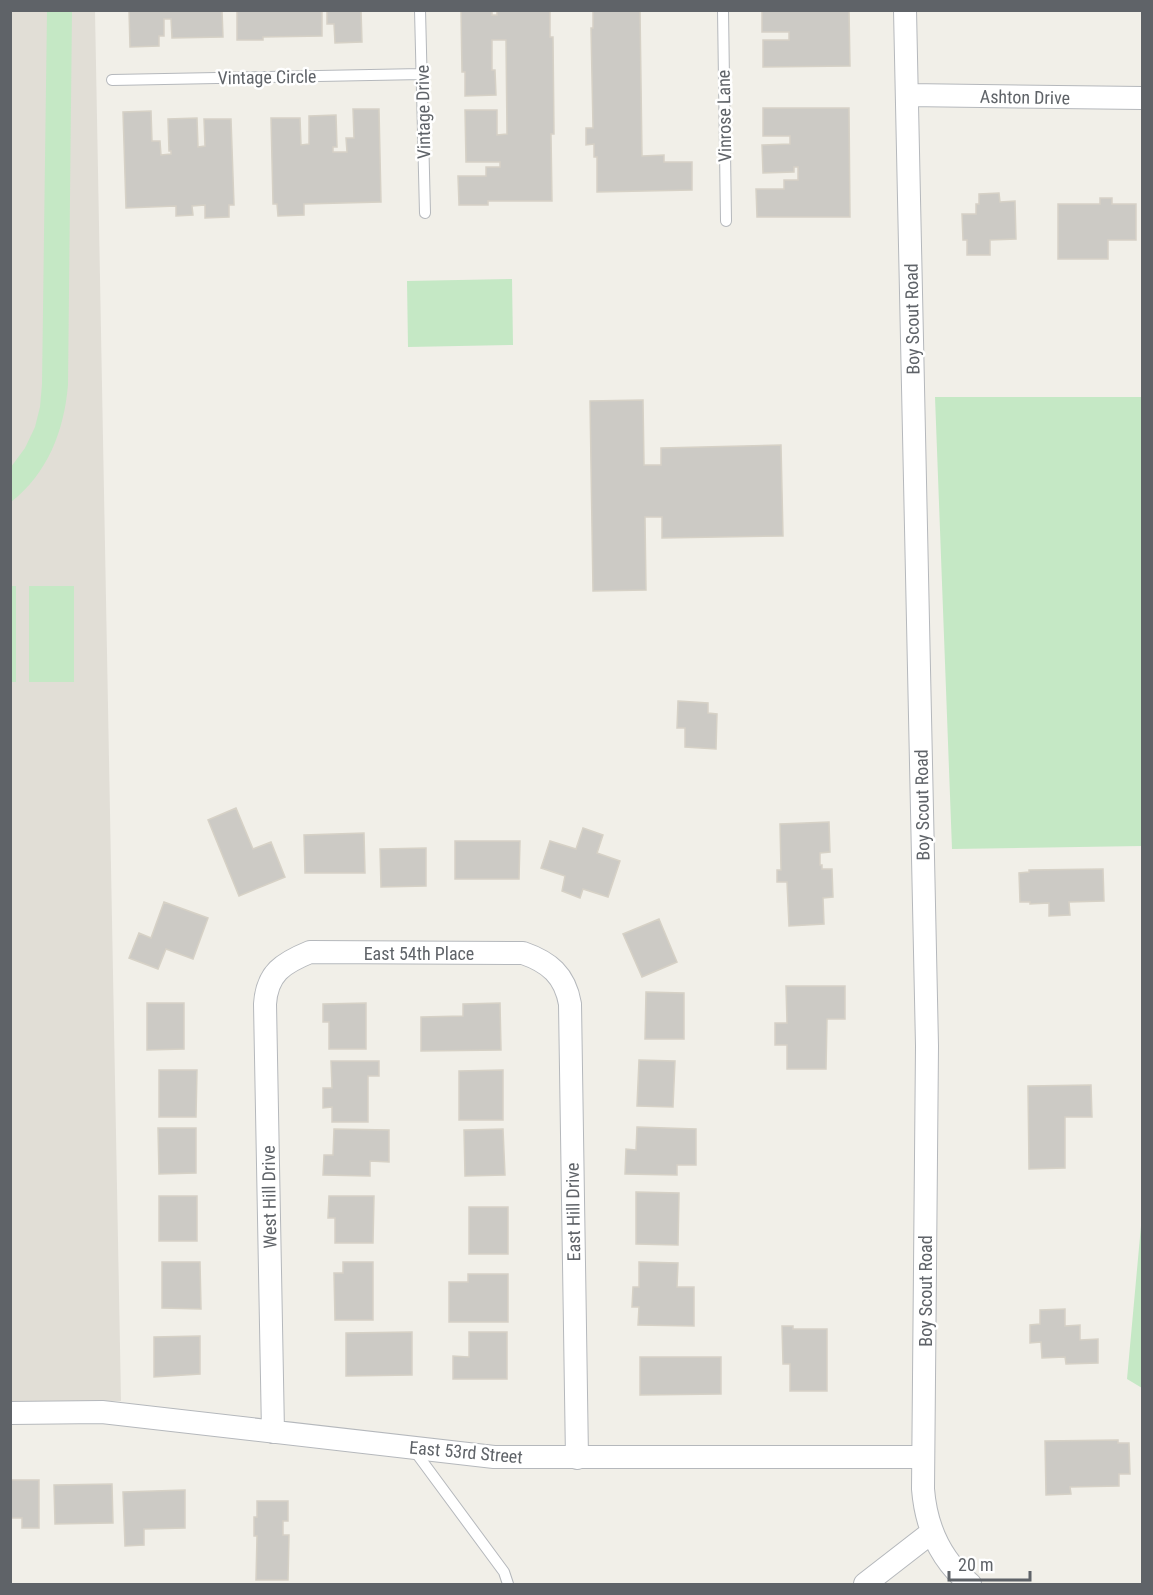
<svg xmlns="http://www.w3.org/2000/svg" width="1153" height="1595" font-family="'Roboto Condensed',sans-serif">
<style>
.education{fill:#e1ded6}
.green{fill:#c5e8c5}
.building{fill:#cccac5;stroke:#d6d1c6;stroke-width:1.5}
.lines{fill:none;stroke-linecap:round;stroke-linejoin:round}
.service-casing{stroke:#b5b8bc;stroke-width:12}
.minor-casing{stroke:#b5b8bc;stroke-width:24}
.service{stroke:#fff;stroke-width:10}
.minor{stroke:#fff;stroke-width:22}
.labels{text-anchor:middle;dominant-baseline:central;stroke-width:5;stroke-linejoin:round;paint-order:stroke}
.street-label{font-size:18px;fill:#5f6368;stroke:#fff}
</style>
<rect width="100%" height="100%" fill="#f1efe8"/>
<path class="education" d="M11,11h84l26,1390h-110z"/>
<path class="green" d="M47,11h25l-4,374c-4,46 -20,88 -57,117v-35l14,-19 10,-21 5,-20 2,-23z
M512,279l1,66 -105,2 -1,-66z
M935,397h207v449l-190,3z
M10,586h6v96h-5z
M29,586h45v96h-45z
M1142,1215v173l-15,-9z"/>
<path class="building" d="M129,10h93l1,27 -51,1 -1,-19h-7v17h-5v10l-29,1z
M237,10h85v26l-59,1v3h-26z
M327,10h34l1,32 -27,1 -1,-19h-7z
M497,10h53v27h3l1,97h-3l1,67h-64v4h-29l-1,-29h28v-9h14v-5h-34l-1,-52h32v25l10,-1 -1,-94h-14v30h3l1,25 -31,1v-24h-3l-1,-61h31v4h5z
M593,10h47l2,146 22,-1v7h28v28l-95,2v-35h-3v-13l-8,1v-17h7l-2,-100h2z
M762,10h87l1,56 -87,1v-27h26v-8h-27z
M763,108h86l1,109h-93l-1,-28h28v-9h14v-13h-4v5l-31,1 -1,-28 28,-1v-8h-27z
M353,109h26l2,93 -77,2v11l-26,1 -1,-12h-4l-2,-86h29l1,27 8,-1v-28l27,-1 1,32h-4v5h14l-1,-14h8z
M151,111l1,30h8l1,14 10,-1v-3h-2l-1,-32 29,-1 1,29 7,-1 -1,-27h27l3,86h-5v12l-24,1v-13l-13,1 1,9 -17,1v-10l-50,2 -3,-96z
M999,193l1,9 15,-1 1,38 -26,1v15h-23v-15h-4l-1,-26h14v-10h3v-10z
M1100,198h12v6h24v36h-28v19h-50v-55h42z
M643,400l1,65h17v-17l120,-3 2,91 -121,2v-21h-17l1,73 -53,1 -3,-190z
M678,701l30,2v10l9,1 -1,35 -31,-2v-19h-8z
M236,808l17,41 18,-7 14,35 -46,19 -31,-76z
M829,822l1,30 -10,1v12h2v4h10l1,28 -10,1 1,26 -35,2 -2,-44h-10v-12h4l-1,-46z
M583,828l20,7 -6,18 23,8 -12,36 -25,-8 -3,9 -18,-7 3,-15 -24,-8 9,-27 26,8z
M364,833l1,40h-60l-1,-38z
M455,841h65l-1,38h-64z
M426,848v38l-45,1 -1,-38z
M1103,869l1,32 -35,1 1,13 -21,1v-13l-19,1v-2h-10l-1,-29 10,-1v-2z
M164,902l44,16 -15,41 -27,-10 -8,20 -29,-11 10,-25 12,5z
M659,919l18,43 -35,15 -19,-43z
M786,986h59v33h-18l-1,50h-39v-24h-12v-22h12z
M646,992l38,1v46h-39z
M147,1003h37v46l-37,1z
M366,1003v46h-37v-27h-6v-18z
M500,1003l1,47 -80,1v-34l42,-1v-12z
M639,1060l36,1 -2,46 -36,-1z
M331,1061h48v15h-11v46h-36v-15l-9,1v-20h9z
M159,1070h38l-1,47h-37z
M503,1070v50h-44v-49z
M1091,1085l1,32h-27v51l-36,1 -1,-83z
M637,1127l59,2v36h-19v10l-52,-1 1,-25 10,1z
M158,1128h38v45l-37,1z
M334,1129l55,1v32l-19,-1v15l-47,-1 1,-20h9z
M503,1129l2,46 -40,1 -1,-46z
M636,1192l43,1 -1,52 -42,-1z
M159,1196h38v45h-38z
M329,1196h45l-1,47h-38v-25h-7z
M469,1207h39v47h-39z
M162,1262h38l1,47 -39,-1z
M343,1262h30v58h-38l-1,-47h9z
M639,1262l39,1 -1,24h17v39l-56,-1 1,-18h-7l1,-20h6z
M468,1274h40v48h-59v-40h19z
M1065,1309v17l15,-1v15l18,-1v24l-32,1 -1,-7 -23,1 -1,-16 -11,1v-18l10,-1v-14z
M782,1326h11v3h34v62h-37v-27h-7z
M412,1332v43l-66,1v-43z
M469,1332h38v47h-54v-23l16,1z
M200,1336v38l-46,3v-40z
M640,1357h81v37l-81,1z
M1118,1440v3h11l1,31h-11v12l-49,1 1,7 -25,1 -1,-54z
M10,1480h29v48h-17v-10h-12z
M112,1484l1,39 -58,1 -1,-39z
M185,1490v38l-41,1v16l-19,1 -2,-54z
M257,1501h31v20h-5v14h6l-1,45h-32l1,-44h-3v-19h3z"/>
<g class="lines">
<g class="service-casing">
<path id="service" d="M420,10l5,203
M723,10l3,211
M112,80l310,-6
M414,1450l90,122 4,12"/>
</g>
<g class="minor-casing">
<path id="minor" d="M905,10l22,1036 -4,443c3,38 18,71 47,95
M908,95l234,3
M10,1413l92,-1 392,45h429
M273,1432l-8,-428c2,-31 18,-41 45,-52l213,1c26,9 42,22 47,51l7,454
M865,1584l67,-52"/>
</g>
<use href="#service" class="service"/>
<use href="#minor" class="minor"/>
</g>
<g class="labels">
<g class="street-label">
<text transform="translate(267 77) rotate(-1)">Vintage Circle</text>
<text transform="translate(1025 97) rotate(1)">Ashton Drive</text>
<text transform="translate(423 112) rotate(-91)">Vintage Drive</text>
<text transform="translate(724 116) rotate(-91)">Vinrose Lane</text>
<text transform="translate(912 319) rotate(-91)">Boy Scout Road</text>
<text transform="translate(922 805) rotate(-91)">Boy Scout Road</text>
<text x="419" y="953">East 54th Place</text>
<text transform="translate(269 1197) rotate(-91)">West Hill Drive</text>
<text transform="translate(573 1212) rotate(-91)">East Hill Drive</text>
<text transform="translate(925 1291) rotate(-90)">Boy Scout Road</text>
<text transform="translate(466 1452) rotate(5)">East 53rd Street</text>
</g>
</g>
<rect width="1153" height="1595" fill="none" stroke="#5f6368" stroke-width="24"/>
<path d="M949 1571v9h81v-9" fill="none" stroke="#5f6368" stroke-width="3"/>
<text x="958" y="1571" font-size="18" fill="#5f6368" stroke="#ffffff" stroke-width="4.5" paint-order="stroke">20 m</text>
</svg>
